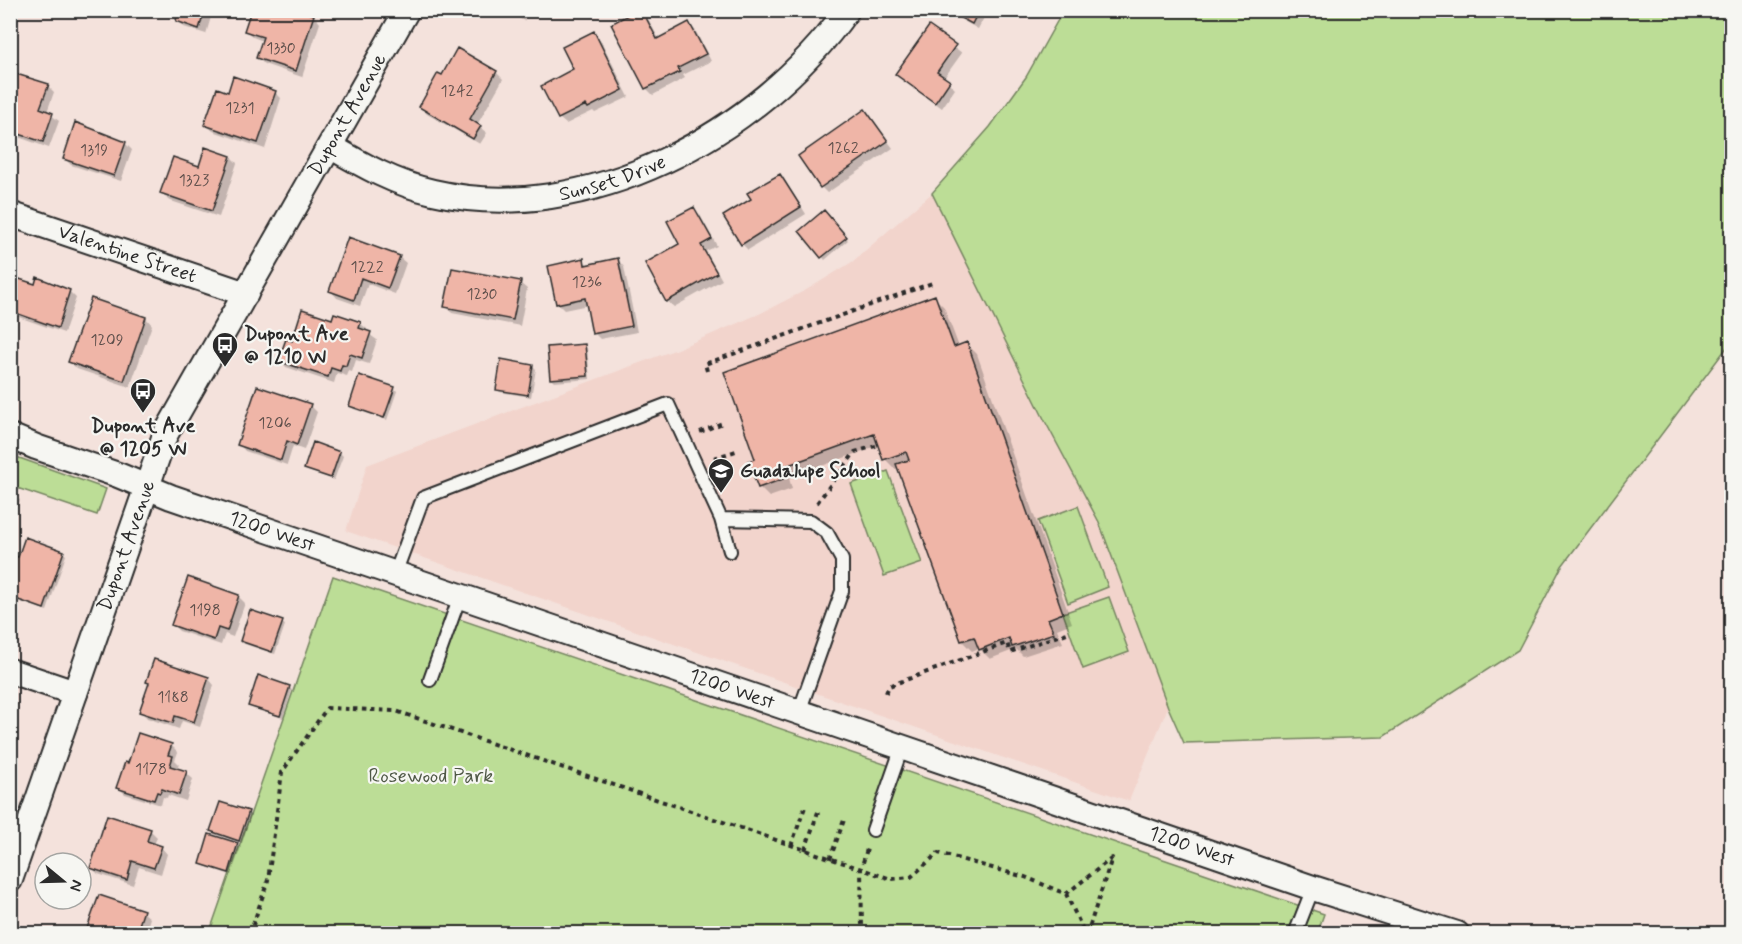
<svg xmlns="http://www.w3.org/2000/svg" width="1742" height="944" font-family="Mynerve,sans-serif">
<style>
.built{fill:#f2d4cc}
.green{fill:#bcdd96;stroke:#748460;stroke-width:1.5}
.shadow{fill:#0003}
.building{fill:#efb5a7;stroke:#2b2b2b;stroke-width:1.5}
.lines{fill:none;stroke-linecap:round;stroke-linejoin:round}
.lane-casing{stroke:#2b2b2b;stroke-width:16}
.street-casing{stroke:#2b2b2b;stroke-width:28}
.path{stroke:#2b2b2b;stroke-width:4;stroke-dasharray:4.5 4.5;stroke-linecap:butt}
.lane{stroke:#f6f6f2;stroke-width:12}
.street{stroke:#f6f6f2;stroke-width:24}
.labels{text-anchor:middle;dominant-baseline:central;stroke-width:4.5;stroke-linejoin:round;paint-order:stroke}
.number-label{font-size:16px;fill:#5c4e4a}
.street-label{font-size:20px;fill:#2b2b2b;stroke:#f6f6f2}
.poi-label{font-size:20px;font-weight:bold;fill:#2b2b2b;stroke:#f6f6f2;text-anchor:start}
.park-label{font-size:20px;fill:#4f5846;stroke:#f6f6f2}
</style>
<rect width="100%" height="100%" fill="#f4e2dc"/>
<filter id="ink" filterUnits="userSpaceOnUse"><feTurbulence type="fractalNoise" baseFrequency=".0167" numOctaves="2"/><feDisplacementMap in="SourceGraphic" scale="12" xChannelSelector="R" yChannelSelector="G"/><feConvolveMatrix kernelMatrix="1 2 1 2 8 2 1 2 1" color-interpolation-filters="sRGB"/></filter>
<g filter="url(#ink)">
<path class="built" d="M932,193l114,230 53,99 69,185 -39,94 -783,-270 21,-66 310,-116 82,-35 49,-25 44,-27z"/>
<path class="green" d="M1063,11h668v331l-169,224 -44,84 -135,87 -199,6 -16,-36 -69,-185 -53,-99 -114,-230 58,-66 36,-50z
M11,455l95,34 -9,26 -86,-29z
M888,471l34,92 -38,13 -33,-92z
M1078,506l30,81 -40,16 -30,-82z
M333,576l991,338 -7,20h-1108z
M1109,597l20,55 -46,17 -20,-56z"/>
<path class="shadow" d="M153,10h60l-7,24 -22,-7 -6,-7z
M296,10l18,6 6,7 -18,54 -38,-13 -7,-7 6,-16 -10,-4 -7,-6z
M506,10h23l-5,11z
M641,10l6,7 12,22 30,-15 6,6 16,31 -28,14 2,3 -32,17 -7,-7z
M734,10h18l-10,9z
M944,10h44l-10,19z
M929,28l33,25 -18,25 11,11 -13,19 -46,-34z
M593,33l7,6 29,58 -34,16 -2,-2 -27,13 -7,-6 16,-48z
M496,72l7,7 -26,46 10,8 -7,11 -53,-30 -6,-7 21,-30z
M10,85l38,1 6,6 -7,20 12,9 -10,27 -39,-14z
M275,92l6,6 -16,51 -52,-18 -7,-6z
M865,111l28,37 -66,45 -6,-6z
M125,143l7,7 -11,31 -50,-16 -6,-6z
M231,157l6,6 -18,54 -51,-17 -6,-7 38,-25z
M780,176l6,6 20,32 -58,36 -6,-6z
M694,208l6,7 17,31 -11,5 16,29 -48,27 -7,-6 14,-57z
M827,215l21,25 -23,20 -24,-28z
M399,257l7,6 -11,31 -27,-10 -8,22 -23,-8 -6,-7z
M583,260l6,6 29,-6 6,7 13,65 -37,7 -6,-6 -6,-28 -24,5 -7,-7z
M10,277l25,9 34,5 7,7 -12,35 -54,-19z
M520,283l7,6 -7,37 -68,-13 -6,-7z
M934,297l10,10 15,40 8,-3 10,10 95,269 -15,6 6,14 -40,13 -7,-7 -26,10 -11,-11 -7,3 -10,-10 -63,-173 -4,1 -10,-10 -6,-14 -90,33 3,11 -23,8 -10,-10 -2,-27z
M146,318l6,7 -22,62 -53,-18 -7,-7z
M333,321l27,2 7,6 -1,3 11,8 -8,24 -13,-4 -4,12 -3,-1 -2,5 -10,-3 -3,10 -48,-16 -6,-7 13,-17z
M584,345l3,3 3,31 -36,3 -3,-3z
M533,366l3,3 -5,28 -31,-5 -3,-2z
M394,388l3,3 -10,29 -33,-11 -3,-3z
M310,405l7,7 -13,38 -11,-4 -6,19 -42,-14 -6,-7z
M314,444l26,9 3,3 -9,24 -25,-9 -3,-3z
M10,493l10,7 -10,30z
M63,552l3,3 -19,56 -37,-13v-42l9,2z
M238,596l7,7 -12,34 -8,-3 -4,11 -42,-14 -6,-6z
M282,623l3,2 -10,29 -30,-10 -3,-3z
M208,678l6,7 -14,42 -18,-6 -3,8 -32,-11 -6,-7z
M289,687l3,3 -9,28 -31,-10 -2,-3z
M171,745l7,7 -3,8 4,4 -2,6 9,3 7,6 -7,22 -18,-6 -1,3 -4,-1 -2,8 -36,-11 -7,-7z
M248,812l3,3 -9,28 -28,-9 -2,-3z
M150,830l7,7 -3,8 7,2 6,7 -6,20 -22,-7 -6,18 -35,-11 -6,-6z
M210,836l28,9 3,2 -10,28 -27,-9 -3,-3z
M143,912l7,6 -5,16h-58z
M58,928l15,6h-17z"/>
<path class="building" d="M162,10h43l-6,19 -23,-8 1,-5z
M251,10h50l13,5 -18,56 -40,-13 7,-21 -19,-6z
M637,10h5l15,29 32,-17 17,32 -28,14 2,4 -35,17 -34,-65z
M946,10h33l-7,14z
M929,26l27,19 -19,27 13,9 -15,22 -40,-29z
M594,31l29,59 -35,18 -2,-3 -28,14 -17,-33 32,-17 -11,-22z
M457,48l40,23 -27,48 11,7 -8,13 -54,-32 19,-34 4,2z
M13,73l36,11 -9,24 13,5 -10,29 -33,-11v-50z
M233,76l43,15 -18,52 -54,-18 13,-37 11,4z
M865,109l23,32 -68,47 -22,-32z
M75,122l51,20 -12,34 -51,-17z
M205,147l26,9 -19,55 -52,-18 13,-36 26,9z
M780,174l21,33 -60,38 -18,-29 28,-17 -4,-6z
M694,207l18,32 -11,6 16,28 -51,29 -21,-39 34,-19 -12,-23z
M824,210l23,27 -26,21 -22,-27z
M348,237l52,19 -12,32 -27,-10 -7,22 -25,-9z
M584,258l1,7 33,-7 14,68 -40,8 -7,-36 -29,6 -8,-38z
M452,268l69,13 -8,39 -69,-13z
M10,276l25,8 2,-7 33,13 -12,38 -48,-17z
M935,295l19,52 13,-5 96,271 -15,6 6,14 -42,14 -3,-9 -30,12 -5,-13 -13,4 -65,-177 13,-4 -3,-8 -23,8 -9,-26 -94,34 3,11 -25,9 -10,-27 7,-2 -31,-87z
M91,298l55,19 -22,64 -56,-19z
M302,309l30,10 2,-6 27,9 -2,6 12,4 -9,26 -12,-4 -4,12 -4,-1 -2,6 -9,-3 -3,9 -50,-16 8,-22 6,2z
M585,344l3,32 -38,3 -3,-32z
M501,359l32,6 -5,30 -32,-5z
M359,375l36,12 -11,31 -35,-12z
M257,386l54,18 -14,41 -10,-4 -6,19 -44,-15z
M313,442l27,10 -9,26 -27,-9z
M25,537l39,14 -20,58 -34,-12v-42l8,2z
M188,577l51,18 -12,36 -9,-3 -4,12 -43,-15z
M250,610l33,11 -11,31 -32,-11z
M154,659l55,18 -15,45 -19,-6 -2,7 -34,-11 10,-29 -3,-1z
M258,675l32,11 -10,30 -32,-10z
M138,733l34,11 -4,11 5,1 -3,10 17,5 -8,24 -17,-6 -2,4 -3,-1 -3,8 -38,-12 9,-26 3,1z
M220,802l29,9 -10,30 -29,-10z
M107,815l44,14 -4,12 15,5 -8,22 -22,-7 -5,19 -37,-12z
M209,834l29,9 -9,30 -29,-9z
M99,895l45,15 -7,21 -9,-3 -1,6h-42z"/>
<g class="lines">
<g class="lane-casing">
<path id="lane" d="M721,519l90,2 16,12 15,27v31l-43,121
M395,574l28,-76 245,-94 53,115 9,32
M430,680l30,-84
M873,830l29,-83
M1295,934l18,-46"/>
</g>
<g class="street-casing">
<g id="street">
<path id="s1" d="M330,146c32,19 66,38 103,46 153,36 327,-59 414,-182"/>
<path id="s2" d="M10,214l236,80"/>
<path id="s3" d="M10,436l26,11 82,28 53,22 1142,391 144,46"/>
<path d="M10,671l65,22"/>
<path id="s4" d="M10,880l155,-445 242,-425"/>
</g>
</g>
<path class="path" d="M707,371l-2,-7 227,-81
M700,432l25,-10
M714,458l22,-7
M817,503l38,-51 24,-7
M886,693l3,-7 118,-43 3,9 60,-20
M791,846l14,-39
M805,850l13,-38
M830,859l14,-39
M1066,894l46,-36 -25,76
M250,934l18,-54 14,-108 45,-64 69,3 495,168 20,-2 27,-24 87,24 41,17 19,40
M860,934l2,-7 -1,-58 6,-20"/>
<use href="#lane" class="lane"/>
<use href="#street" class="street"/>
</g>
</g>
<defs>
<g id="bus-pin" transform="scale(1.35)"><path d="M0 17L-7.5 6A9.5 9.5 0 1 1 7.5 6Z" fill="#2b2b2b" stroke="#f6f6f2"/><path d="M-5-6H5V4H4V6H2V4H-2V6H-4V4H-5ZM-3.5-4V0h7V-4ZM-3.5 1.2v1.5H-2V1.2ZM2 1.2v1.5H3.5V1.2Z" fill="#fff"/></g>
<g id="school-pin" transform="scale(1.35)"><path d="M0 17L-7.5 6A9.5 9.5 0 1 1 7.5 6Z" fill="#2b2b2b" stroke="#f6f6f2"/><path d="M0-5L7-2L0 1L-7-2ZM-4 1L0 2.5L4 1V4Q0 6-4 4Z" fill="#fff"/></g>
</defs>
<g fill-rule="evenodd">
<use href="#bus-pin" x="225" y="345"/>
<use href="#bus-pin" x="143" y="391"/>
<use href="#school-pin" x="721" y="471"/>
</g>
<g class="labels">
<g class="number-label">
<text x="281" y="48">1330</text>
<text x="457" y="91">1242</text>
<text x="240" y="108">1231</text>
<text x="843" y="148">1262</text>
<text x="94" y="150">1319</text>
<text x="194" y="180">1323</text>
<text x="367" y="267">1222</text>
<text x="587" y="282">1236</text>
<text x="482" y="294">1230</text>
<text x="107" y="340">1209</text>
<text x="275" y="423">1206</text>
<text x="205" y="610">1198</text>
<text x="173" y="697">1188</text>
<text x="151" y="769">1178</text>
</g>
<g class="street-label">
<text stroke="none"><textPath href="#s4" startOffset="840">Dupont Avenue</textPath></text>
<text stroke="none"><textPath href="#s1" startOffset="296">Sunset Drive</textPath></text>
<text stroke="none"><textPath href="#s2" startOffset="124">Valentine Street</textPath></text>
<text stroke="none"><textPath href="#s3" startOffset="279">1200 West</textPath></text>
<text stroke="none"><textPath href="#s4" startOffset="354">Dupont Avenue</textPath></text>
<text stroke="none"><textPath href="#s3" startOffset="765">1200 West</textPath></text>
<text stroke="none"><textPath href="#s3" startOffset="1251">1200 West</textPath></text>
</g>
<g class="poi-label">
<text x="244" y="334">Dupont Ave<tspan x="244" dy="23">@ 1210 W</tspan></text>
<text x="143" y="426" text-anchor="middle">Dupont Ave<tspan x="143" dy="23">@ 1205 W</tspan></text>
<text x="740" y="471">Guadalupe School</text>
</g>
<g class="park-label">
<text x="431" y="776">Rosewood Park</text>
</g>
</g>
<rect width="1742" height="944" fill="none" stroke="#f6f6f2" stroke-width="36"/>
<rect x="18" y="18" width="1706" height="908" fill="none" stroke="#2b2b2b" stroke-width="2" filter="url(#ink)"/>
<g transform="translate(63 881) rotate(109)"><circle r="28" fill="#f6f6f2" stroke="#a5a5a2" stroke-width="1.5"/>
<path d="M0-4.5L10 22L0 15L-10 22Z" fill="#2b2b2b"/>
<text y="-9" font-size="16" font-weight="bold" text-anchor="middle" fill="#2b2b2b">N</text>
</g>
</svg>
